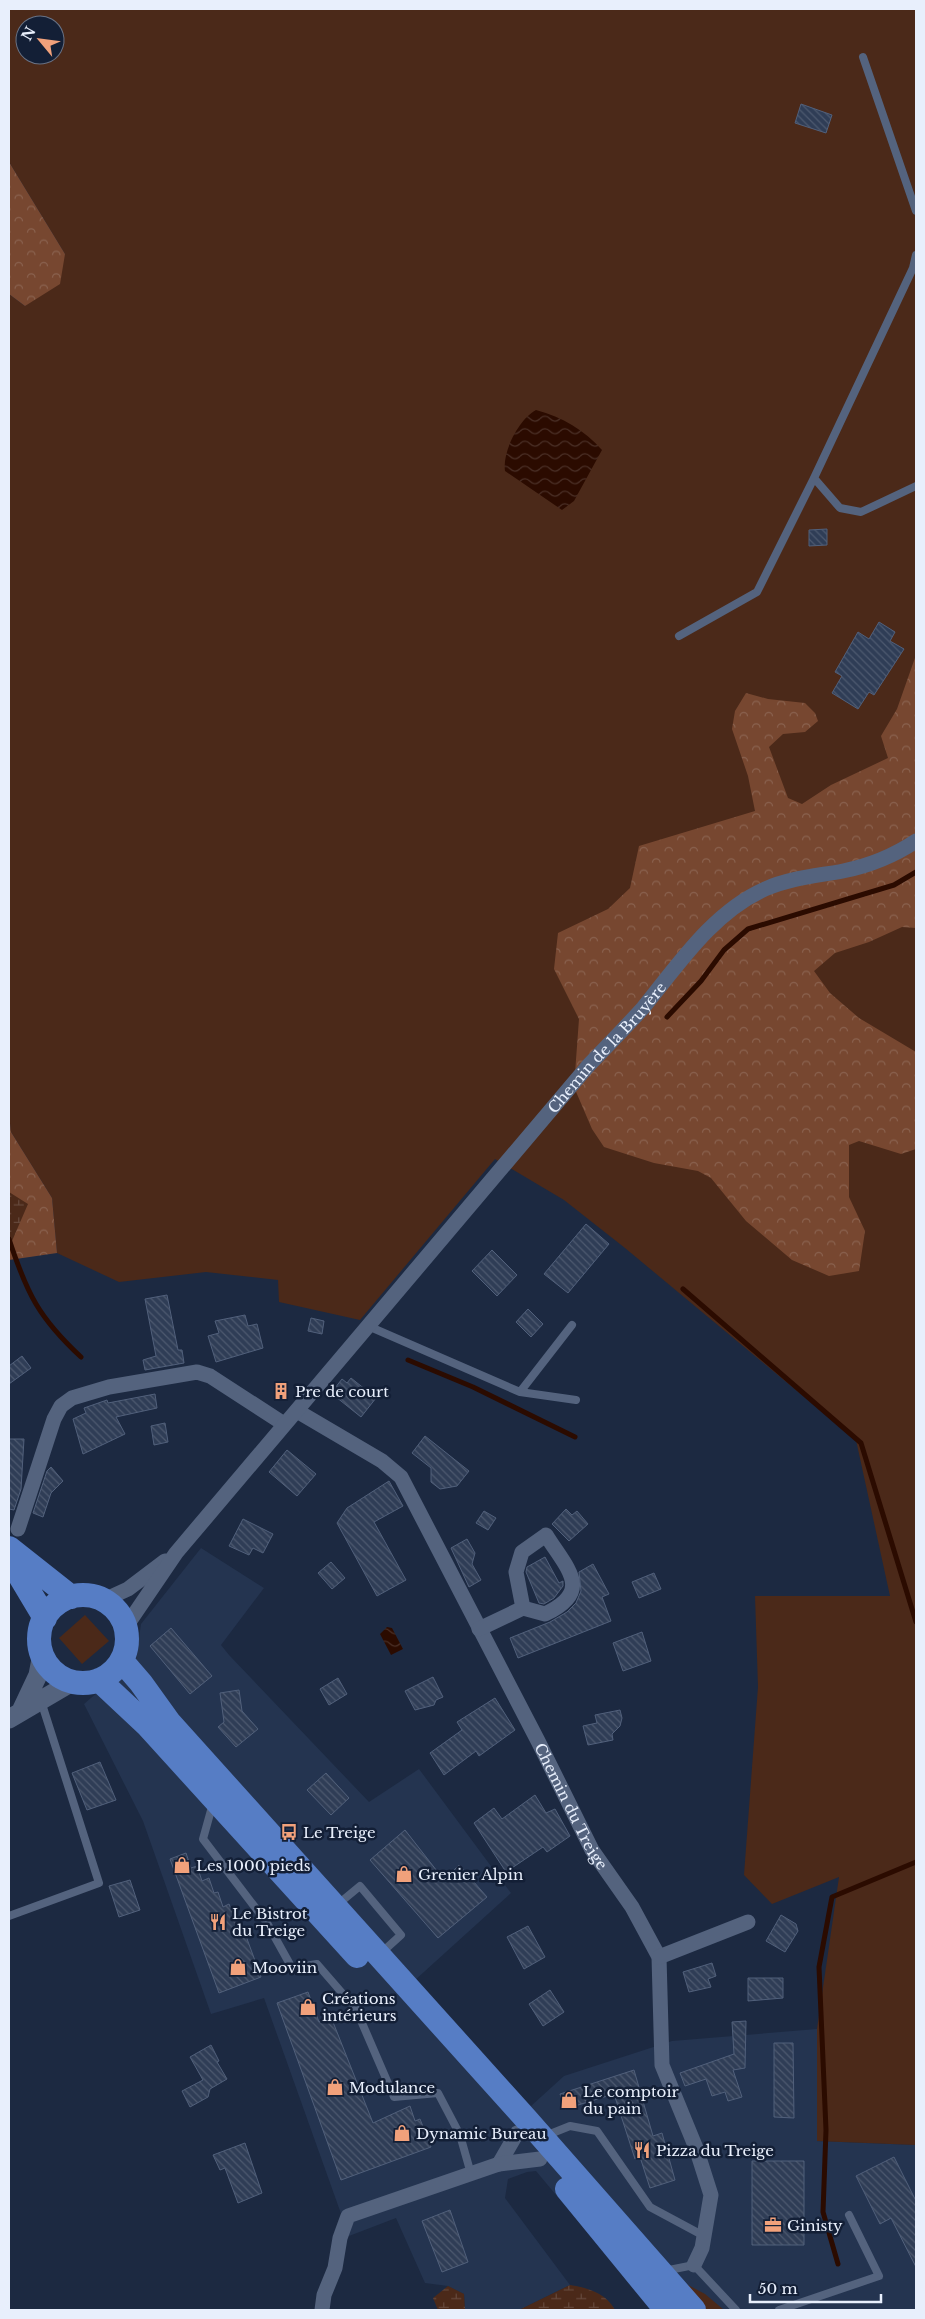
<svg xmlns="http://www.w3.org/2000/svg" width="925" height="2319" font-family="'Libre Baskerville',serif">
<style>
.built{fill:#243450}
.grass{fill:#4b2919;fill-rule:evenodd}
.forest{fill:url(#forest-crowns)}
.wetland{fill:url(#wetland-marsh)}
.water{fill:url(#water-waves)}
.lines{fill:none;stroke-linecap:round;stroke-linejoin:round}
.stream{stroke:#2b0b00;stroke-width:5}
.building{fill:url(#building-back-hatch);stroke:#51607b}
.service{stroke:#54637e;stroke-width:8}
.minor{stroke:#54637e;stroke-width:15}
.tertiary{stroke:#54637e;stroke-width:19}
.primary{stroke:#567dc5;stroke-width:24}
.labels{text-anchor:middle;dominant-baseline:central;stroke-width:5;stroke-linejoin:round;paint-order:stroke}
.street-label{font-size:15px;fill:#e8effc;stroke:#131f36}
.poi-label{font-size:15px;fill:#e8effc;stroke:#131f36;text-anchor:start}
</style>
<defs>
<pattern id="forest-crowns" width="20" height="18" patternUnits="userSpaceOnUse" patternTransform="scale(1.25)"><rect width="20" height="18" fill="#774730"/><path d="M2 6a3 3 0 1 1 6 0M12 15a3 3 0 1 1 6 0" fill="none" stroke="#8a624f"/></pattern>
<pattern id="wetland-marsh" width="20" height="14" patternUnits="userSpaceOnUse" patternTransform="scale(1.25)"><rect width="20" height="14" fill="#4b2919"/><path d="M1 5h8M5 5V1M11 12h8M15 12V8" fill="none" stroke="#65483b"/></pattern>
<pattern id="water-waves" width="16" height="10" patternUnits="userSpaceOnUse" patternTransform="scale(1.25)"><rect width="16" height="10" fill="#2b0b00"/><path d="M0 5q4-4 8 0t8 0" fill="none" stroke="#4a2f26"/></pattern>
<pattern id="building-back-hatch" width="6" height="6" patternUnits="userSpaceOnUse" patternTransform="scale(1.25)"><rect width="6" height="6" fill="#2f3d56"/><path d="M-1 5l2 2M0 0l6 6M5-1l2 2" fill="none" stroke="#4d596f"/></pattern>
</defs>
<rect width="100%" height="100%" fill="#1c2941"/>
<path class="built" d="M201,1548l63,40 -43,57 8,10 140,147 50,-33 92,124 -97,88 117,125 33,-30 108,-35 145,-12v112l99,4v165h-264l-116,-139 -9,1 -19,7 -3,19 65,87 -51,25h-54l-1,-16 -16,-8 -23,-3 -29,-65 -47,18 -85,-238 -53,16 -68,-193 -59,-117 52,-45 5,-35z"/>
<path class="grass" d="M9,9h907v2136l-99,-4v-112l22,-152 -67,27 -28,-29 14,-188 -3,-91h135l-34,-156 -231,-192 -61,-48 -69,-41 -135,161 -81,-18 -1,-22 -72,-8 -87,10 -62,-29 -5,-55 -41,-66 -2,-17v-821l16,12 40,-52 -56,-92zM25,25h30v30h-30z
M85,1615l24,26 -27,23 -23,-26z
M675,2278l30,16 19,16h-22z"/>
<path class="forest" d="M9,162l56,92 -5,30 -35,22 -16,-12z
M916,655v273l-14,-1 -33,15 -34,11 -21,18 16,22 29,25 57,34v97l-15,5 -42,-13 -10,4v52l16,34 -6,40 -30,5 -37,-16 -46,-39 -35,-43 -13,-7 -44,-8 -50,-16 -12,-18 -18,-42 5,-68 -25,-50 4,-36 50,-24 22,-21 9,-42 116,-35 -7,-35 -16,-47 3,-18 11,-18 22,6 37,4 10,10 3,8 -13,11 -22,2 -14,13 19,51 14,6 29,-19 57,-27 -7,-22 16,-27z
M9,1115l2,17 41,66 5,55 -48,7z"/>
<path class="wetland" d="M9,1192l19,12 -16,37 -3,1z
M570,2285c18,3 36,8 45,25h-96z
M448,2286l16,8 1,16h-27l-5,-12z"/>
<path class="water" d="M536,410c27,7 48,20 66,40l-28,51 -12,9 -57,-39c-3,-19 14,-52 31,-61z
M387,1627l5,1 11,21 -12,6 -11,-21z"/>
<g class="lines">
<path class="stream" d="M667,1017l34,-36 23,-31 24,-21 146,-44 22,-13
M9,1239c18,55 30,79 72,118
M683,1289l178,154 55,179
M408,1360l65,27 102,50
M838,2264l-15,-52 3,-82 -7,-163 13,-70 84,-35"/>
</g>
<path class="building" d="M801,104l31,11 -6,18 -31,-10z
M827,529v16l-18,1v-16z
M879,622l16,10 -5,9 14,8 -30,46 -5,-3 -11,17 -26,-16 10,-17 -7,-4 23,-40 11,7z
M586,1224l23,20 -41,49 -24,-19z
M492,1250l25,25 -20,21 -25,-25z
M167,1295l11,55h4l2,13 -39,7 -2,-10 13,-4 -11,-57z
M528,1309l15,15 -12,13 -15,-15z
M245,1315l3,11 9,-2 6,24 -47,14 -8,-26 11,-3 -4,-12z
M311,1318l13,3 -2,13 -14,-3z
M22,1356l9,12 -22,16v-18z
M351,1378l25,20 -15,19 -30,-24 11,-14 5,4z
M155,1394l2,14 -41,9 9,17 -42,20 -10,-35 13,-6 -2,-5 23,-8 1,3z
M165,1423l3,19 -14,3 -3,-19z
M425,1436l44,35 -12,15 -17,3 -9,-7v-14l-19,-15z
M9,1439h15l-3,50 -7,21 -5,-1z
M287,1450l29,24 -19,22 -28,-24z
M51,1467l12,14 -12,12 -8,24 -10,-4 14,-42z
M389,1481l14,25 -29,16 32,58 -29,16 -40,-73 10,-15z
M566,1509l6,6 5,-4 11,13 -19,17 -17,-17z
M484,1511l12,7 -8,12 -12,-7z
M243,1519l30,15 -10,19 -10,-5 -4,7 -20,-9z
M467,1539l8,14 -3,11 9,16 -12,7 -18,-39z
M545,1557l14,26 4,-2v5l-9,12 -10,6 -5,-1 -13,-31 1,-5z
M331,1562l14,16 -13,11 -14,-16z
M593,1564l16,30 -7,3 9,24 -93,37 -8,-20 40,-16 17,-10 9,-9 5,-12 -2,-19z
M654,1573l7,16 -22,9 -7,-16z
M171,1628l41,48 -22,18 -40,-48z
M642,1632l9,29 -28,10 -10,-28z
M433,1677l10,20 -7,3 -2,5 -19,5 -10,-19z
M338,1678l9,16 -18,11 -9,-16z
M239,1690l3,21 16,18 -22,18 -18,-20 6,-5 -4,-29z
M495,1698l20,32 -36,26 -3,-5 -32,24 -14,-22 32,-23 -5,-8z
M620,1710l2,8 -2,8 -8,8 1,6 -25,5 -5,-19 14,-3 -2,-8z
M100,1762l16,38 -29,10 -15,-37z
M326,1773l23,25 -18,17 -24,-25z
M535,1795l11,18 9,-4 15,27 -23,16 -4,-5 -37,25 -32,-49 20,-15 8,11z
M405,1830l39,50 15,-15 28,32 -49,41 -68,-78z
M186,1853l5,15 6,-2 5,15 7,-3 5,15 4,-1 5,15 6,-3 6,15 4,-2 22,60 -42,16 -49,-134z
M130,1880l10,30 -21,7 -10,-31z
M781,1915l15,9 2,7 -13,21 -19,-11z
M528,1926l17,31 -21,12 -17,-32z
M712,1963l4,13 -8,3 3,8 -22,5 -6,-20z
M748,1978h35v20l-35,3z
M550,1990l14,22 -21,14 -14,-22z
M308,1992l11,30 12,-5 42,106 37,-17 5,15 5,-2 11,28 -90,33 -64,-177z
M746,2021l-1,47 -12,2 9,27 -14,4 -3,-9 -13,4 -6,-17 -21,7 -5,-13 54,-19 -2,-32z
M774,2043h19l1,75 -20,-1z
M211,2045l8,16 -2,1 10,17 -17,10 -2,8 -18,10 -8,-16 21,-11 -13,-23z
M634,2070l19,66 9,-3 13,47 -25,8 -10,-31 -5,2 -21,-65 -49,15 -5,-15z
M245,2143l17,50 -24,10 -13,-35 -5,2 -7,-15z
M894,2157l22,44v66l-25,-49 -11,6 -24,-48z
M752,2161h52v84h-52z
M450,2210l18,52 -26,10 -20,-51z"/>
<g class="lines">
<path class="service" d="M863,57l53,154
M814,478l26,30 21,4 55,-26
M679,636l78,-44 57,-114 99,-210 3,-13
M368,1326l152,66 52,-67
M520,1392l56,8
M213,1803l-10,36 64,84 25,45 25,-4 39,45 38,88 44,-4 22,42 11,39
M337,1905l23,-19 41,49 -21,19
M9,1916l90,-33 -58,-182
M545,2136l25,-10 27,5 53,76 54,29
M664,2271l30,-6 42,45
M779,2310l100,-34 -30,-61"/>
<g class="minor">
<path id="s1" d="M297,1411l85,50 19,16 137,264 54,109 40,57 27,50 3,108 34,83 15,47 -9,53 -8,17"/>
<path d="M18,1529l36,-110 7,-13 11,-8 37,-11 88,-15 13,4 74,48"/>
<path d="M104,1600l24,-11 37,-28"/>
<path id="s2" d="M125,1628l51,-75 412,-487c18,-19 37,-38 55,-58 35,-43 70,-96 122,-119 25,-11 51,-13 78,-18 25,-5 52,-16 73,-30"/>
<path d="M479,1629l44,-21 22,6c49,-23 22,-45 1,-79l-24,17 -6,20 7,36"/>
<path d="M659,1957l89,-35"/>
<path d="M499,2164l18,-31"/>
<path d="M322,2310l2,-15 11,-27 5,-30 8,-22 151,-52 41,-5"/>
</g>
<path class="tertiary" d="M21,1711l17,-36 4,-21
M9,1719l63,-37"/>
<path class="primary" d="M9,1548l62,49
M9,1558l36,60
M39 1639a44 44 0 1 1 88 0a44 44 0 1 1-88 0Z
M122,1661l19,22 28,39 358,398 167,190
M99,1680l48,45 210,231
M567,2189l99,121"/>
</g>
<defs>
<g id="building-bare" transform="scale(1.35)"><path d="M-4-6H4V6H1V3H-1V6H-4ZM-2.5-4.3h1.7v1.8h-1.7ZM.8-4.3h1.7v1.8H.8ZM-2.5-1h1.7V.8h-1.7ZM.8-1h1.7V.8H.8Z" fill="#f1a17b" stroke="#131f36" stroke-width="2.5" paint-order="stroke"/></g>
<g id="bus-bare" transform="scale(1.35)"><path d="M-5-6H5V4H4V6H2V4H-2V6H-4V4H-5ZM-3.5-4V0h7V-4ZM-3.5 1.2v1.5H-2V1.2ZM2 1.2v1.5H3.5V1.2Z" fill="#f1a17b" stroke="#131f36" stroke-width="2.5" paint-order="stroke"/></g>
<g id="shop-bare" transform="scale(1.35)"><path d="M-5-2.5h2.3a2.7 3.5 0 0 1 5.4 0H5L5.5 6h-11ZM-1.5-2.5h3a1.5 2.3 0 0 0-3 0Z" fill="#f1a17b" stroke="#131f36" stroke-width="2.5" paint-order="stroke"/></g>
<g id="restaurant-bare" transform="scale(1.35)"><path d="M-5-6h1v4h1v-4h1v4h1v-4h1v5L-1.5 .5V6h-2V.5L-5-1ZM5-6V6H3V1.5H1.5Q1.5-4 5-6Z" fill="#f1a17b" stroke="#131f36" stroke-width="2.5" paint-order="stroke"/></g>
<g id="office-bare" transform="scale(1.35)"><path d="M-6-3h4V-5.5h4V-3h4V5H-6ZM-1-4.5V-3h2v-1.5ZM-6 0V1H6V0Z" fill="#f1a17b" stroke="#131f36" stroke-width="2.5" paint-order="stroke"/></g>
</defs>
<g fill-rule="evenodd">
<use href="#building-bare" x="281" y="1391"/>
<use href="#bus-bare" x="289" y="1832"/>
<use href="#shop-bare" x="182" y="1865"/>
<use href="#shop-bare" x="404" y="1874"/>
<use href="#restaurant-bare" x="218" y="1922"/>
<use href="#shop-bare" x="238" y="1967"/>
<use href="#shop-bare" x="308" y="2007"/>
<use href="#shop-bare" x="335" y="2087"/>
<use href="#shop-bare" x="569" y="2100"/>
<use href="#shop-bare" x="402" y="2133"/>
<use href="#restaurant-bare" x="642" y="2150"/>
<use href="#office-bare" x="773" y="2225"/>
</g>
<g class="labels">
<g class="street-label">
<text stroke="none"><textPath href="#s2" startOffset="755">Chemin de la Bruyère</textPath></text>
<text stroke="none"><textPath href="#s1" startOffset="494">Chemin du Treige</textPath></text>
</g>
<g class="poi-label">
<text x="295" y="1391">Pre de court</text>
<text x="303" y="1832">Le Treige</text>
<text x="196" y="1865">Les 1000 pieds</text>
<text x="418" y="1874">Grenier Alpin</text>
<text x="232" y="1913">Le Bistrot<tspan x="232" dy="17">du Treige</tspan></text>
<text x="252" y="1967">Mooviin</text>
<text x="322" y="1998">Créations<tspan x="322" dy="17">intérieurs</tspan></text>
<text x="349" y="2087">Modulance</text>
<text x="583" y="2091">Le comptoir<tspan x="583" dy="17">du pain</tspan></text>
<text x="416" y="2133">Dynamic Bureau</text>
<text x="656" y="2150">Pizza du Treige</text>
<text x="787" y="2225">Ginisty</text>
</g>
</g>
<rect width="925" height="2319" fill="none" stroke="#e8effc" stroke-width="20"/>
<g transform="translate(40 40) rotate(299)"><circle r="24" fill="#131f36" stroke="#687285"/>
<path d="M0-4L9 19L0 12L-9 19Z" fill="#f1a17b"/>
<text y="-8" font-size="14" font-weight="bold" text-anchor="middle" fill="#e8effc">N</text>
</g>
<path d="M750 2294v8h131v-8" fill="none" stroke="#e8effc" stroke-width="2.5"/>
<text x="758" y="2294" font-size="15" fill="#e8effc" stroke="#131f36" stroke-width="4" paint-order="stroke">50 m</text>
</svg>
